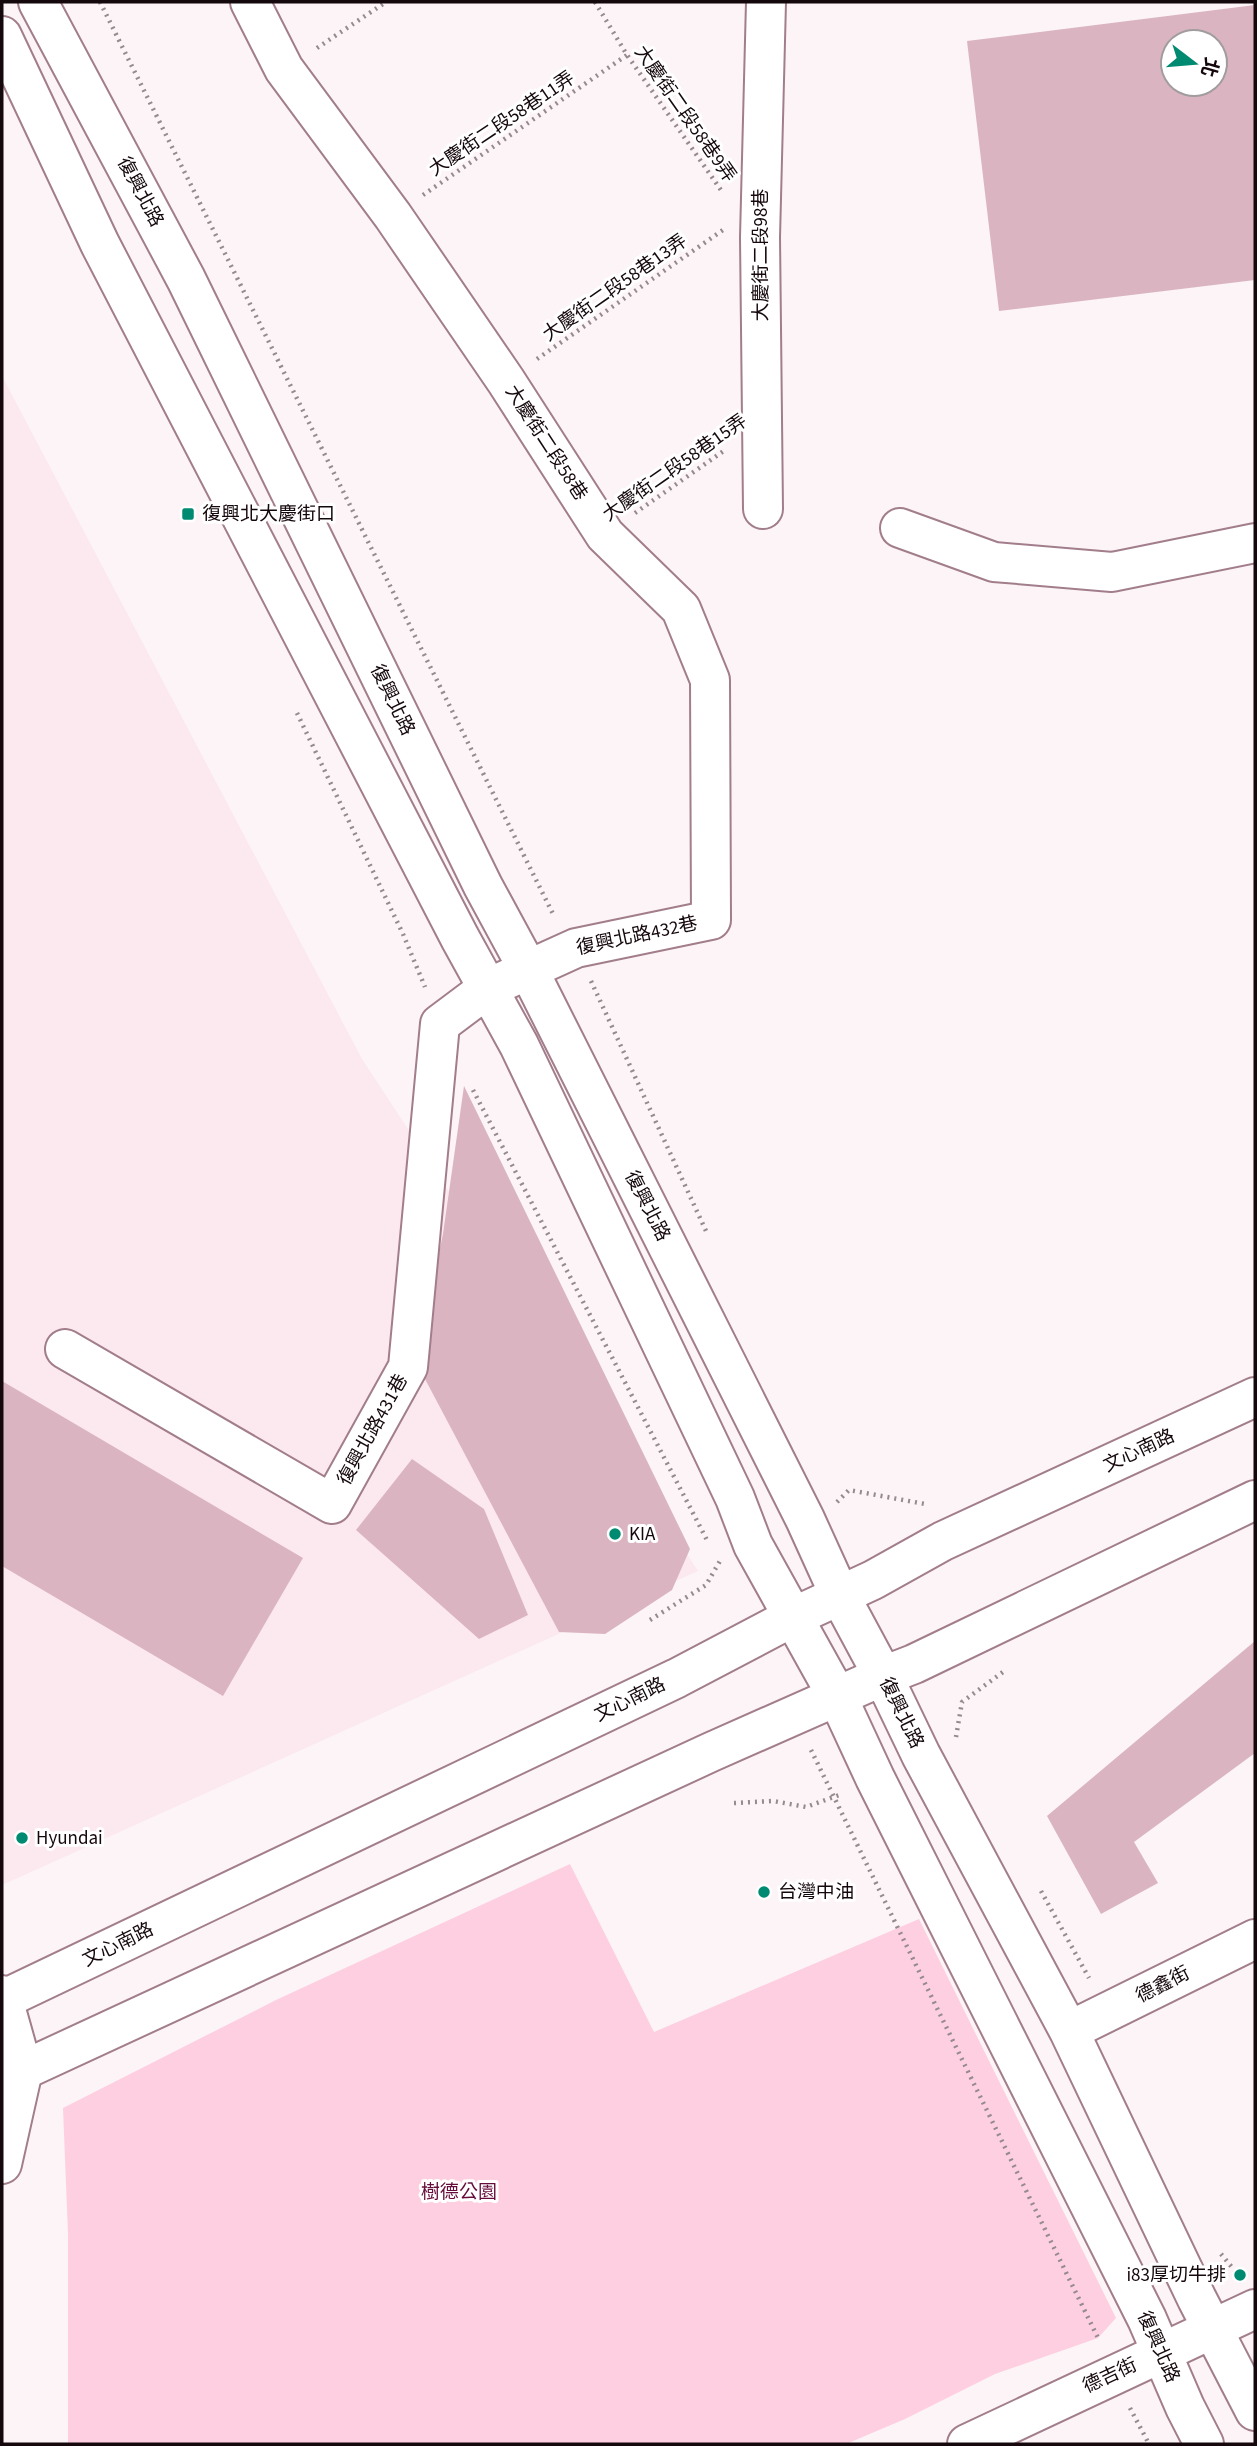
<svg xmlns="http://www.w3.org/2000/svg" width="1257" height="2446" font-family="'Source Sans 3','Noto Sans TC',sans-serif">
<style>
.built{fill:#fce8ef}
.green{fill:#fecfe1}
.building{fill:#dbb4c2;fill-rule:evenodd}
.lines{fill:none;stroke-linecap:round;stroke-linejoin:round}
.minor-casing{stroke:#a27d8b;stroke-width:42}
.major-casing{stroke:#a27d8b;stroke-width:42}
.path{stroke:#958a8e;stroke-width:4.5;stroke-dasharray:2 5;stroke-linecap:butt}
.minor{stroke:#fff;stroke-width:38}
.major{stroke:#fff;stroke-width:38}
.poi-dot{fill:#008a71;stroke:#fff;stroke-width:2.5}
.labels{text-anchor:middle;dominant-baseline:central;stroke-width:6;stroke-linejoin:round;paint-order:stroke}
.street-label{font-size:19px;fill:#15080d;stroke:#fff}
.poi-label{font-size:19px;fill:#15080d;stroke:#fff;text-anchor:start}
.park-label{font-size:19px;fill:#660d3d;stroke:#fff}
</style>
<rect width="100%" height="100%" fill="#fcf4f6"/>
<path class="built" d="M2,376l360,683 336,512 -696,314z"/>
<path class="green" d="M570,1864l84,168 265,-113 197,399 -18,20 -103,36 -90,45 -59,25h-778v-210l-5,-126 213,-108z"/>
<path class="building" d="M1255,5v275l-256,31 -32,-270zM1173,42h42v42h-42z
M464,1086l226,463 -18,41 -67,44 -46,-2 -143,-270 27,-128z
M2,1381l301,177 -80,138 -221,-130z
M412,1459l72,50 44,106 -49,24 -123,-109z
M1255,1641v112l-121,89 24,41 -57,31 -54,-98z"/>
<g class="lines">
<g class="minor-casing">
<path id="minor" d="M38,2l148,277 297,607 45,83 277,550 35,77 43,80 38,79 148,276 128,268 58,112
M2,36l98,208 360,694 59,107 216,453 18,47 84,151 38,82 272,541 38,88 19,37
M763,509l-3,-272 6,-235
M900,528l94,34 118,10 143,-29
M65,1349l267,155 76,-137 32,-343 48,-36 88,-40 135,-28 -1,-240 -29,-71 -76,-74 -99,-154 -113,-165 -109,-147 -34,-67
M2,1995l21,75 -21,94
M1069,2031l186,-92
M967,2444l288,-135"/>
</g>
<g class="major-casing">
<path id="major" d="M2,2000l675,-322 116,-61 80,-37 70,-39 312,-144
M2,2080l709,-328 172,-76 31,-12 341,-164"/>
</g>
<path class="path" d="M100,2l454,914
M595,2l32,53 96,138
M317,48l69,-46
M423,195l204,-140
M537,359l186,-129
M635,513l90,-63
M297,713l106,221 22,53
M591,981l115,250
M473,1090l235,452
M837,1502l12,-12 76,14
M650,1620l56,-35 14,-24
M956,1737l6,-35 41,-30
M811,1750l288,590
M734,1803l39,-2 33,6 36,-13
M1041,1891l48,87
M1221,2254l19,23
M1130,2408l19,36"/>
<use href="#minor" class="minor"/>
<use href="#major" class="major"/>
</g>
<g class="poi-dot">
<rect x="181" y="507" width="14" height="14" rx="3.5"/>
<circle cx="615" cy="1534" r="7"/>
<circle cx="22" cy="1838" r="7"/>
<circle cx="764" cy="1892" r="7"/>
<circle cx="1240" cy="2275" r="7"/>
</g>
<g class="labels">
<g class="street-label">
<text transform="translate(685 114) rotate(55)">大慶街二段58巷9弄</text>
<text transform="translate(502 124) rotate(-34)">大慶街二段58巷11弄</text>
<text transform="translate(140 192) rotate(62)">復興北路</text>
<text transform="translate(761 255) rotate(-90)">大慶街二段98巷</text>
<text transform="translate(615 288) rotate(-35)">大慶街二段58巷13弄</text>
<text transform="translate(546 443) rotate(57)">大慶街二段58巷</text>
<text transform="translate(675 468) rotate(-35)">大慶街二段58巷15弄</text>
<text transform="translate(392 700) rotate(64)">復興北路</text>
<text transform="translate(637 936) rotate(-12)">復興北路432巷</text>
<text transform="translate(647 1206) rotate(63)">復興北路</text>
<text transform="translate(373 1430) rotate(-61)">復興北路431巷</text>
<text transform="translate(1139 1451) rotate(-25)">文心南路</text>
<text transform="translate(630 1700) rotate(-26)">文心南路</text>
<text transform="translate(901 1713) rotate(64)">復興北路</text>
<text transform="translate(118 1945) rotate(-26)">文心南路</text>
<text transform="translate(1163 1985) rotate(-27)">德鑫街</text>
<text transform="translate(1158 2347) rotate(66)">復興北路</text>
<text transform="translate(1110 2376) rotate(-25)">德吉街</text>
</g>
<g class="poi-label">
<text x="202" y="514">復興北大慶街口</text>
<text x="629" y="1534">KIA</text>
<text x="36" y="1838">Hyundai</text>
<text x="778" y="1892">台灣中油</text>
<text x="1226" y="2275" text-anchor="end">i83厚切牛排</text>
</g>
<g class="park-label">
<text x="459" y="2192">樹德公園</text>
</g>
</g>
<rect width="1257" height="2446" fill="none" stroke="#15080d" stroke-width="7"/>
<g transform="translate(1194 63) rotate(106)"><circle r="33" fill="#ffffff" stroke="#a19c9e" stroke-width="2"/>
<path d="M0-5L12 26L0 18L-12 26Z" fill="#008a71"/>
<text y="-10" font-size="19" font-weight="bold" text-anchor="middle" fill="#15080d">北</text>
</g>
</svg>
